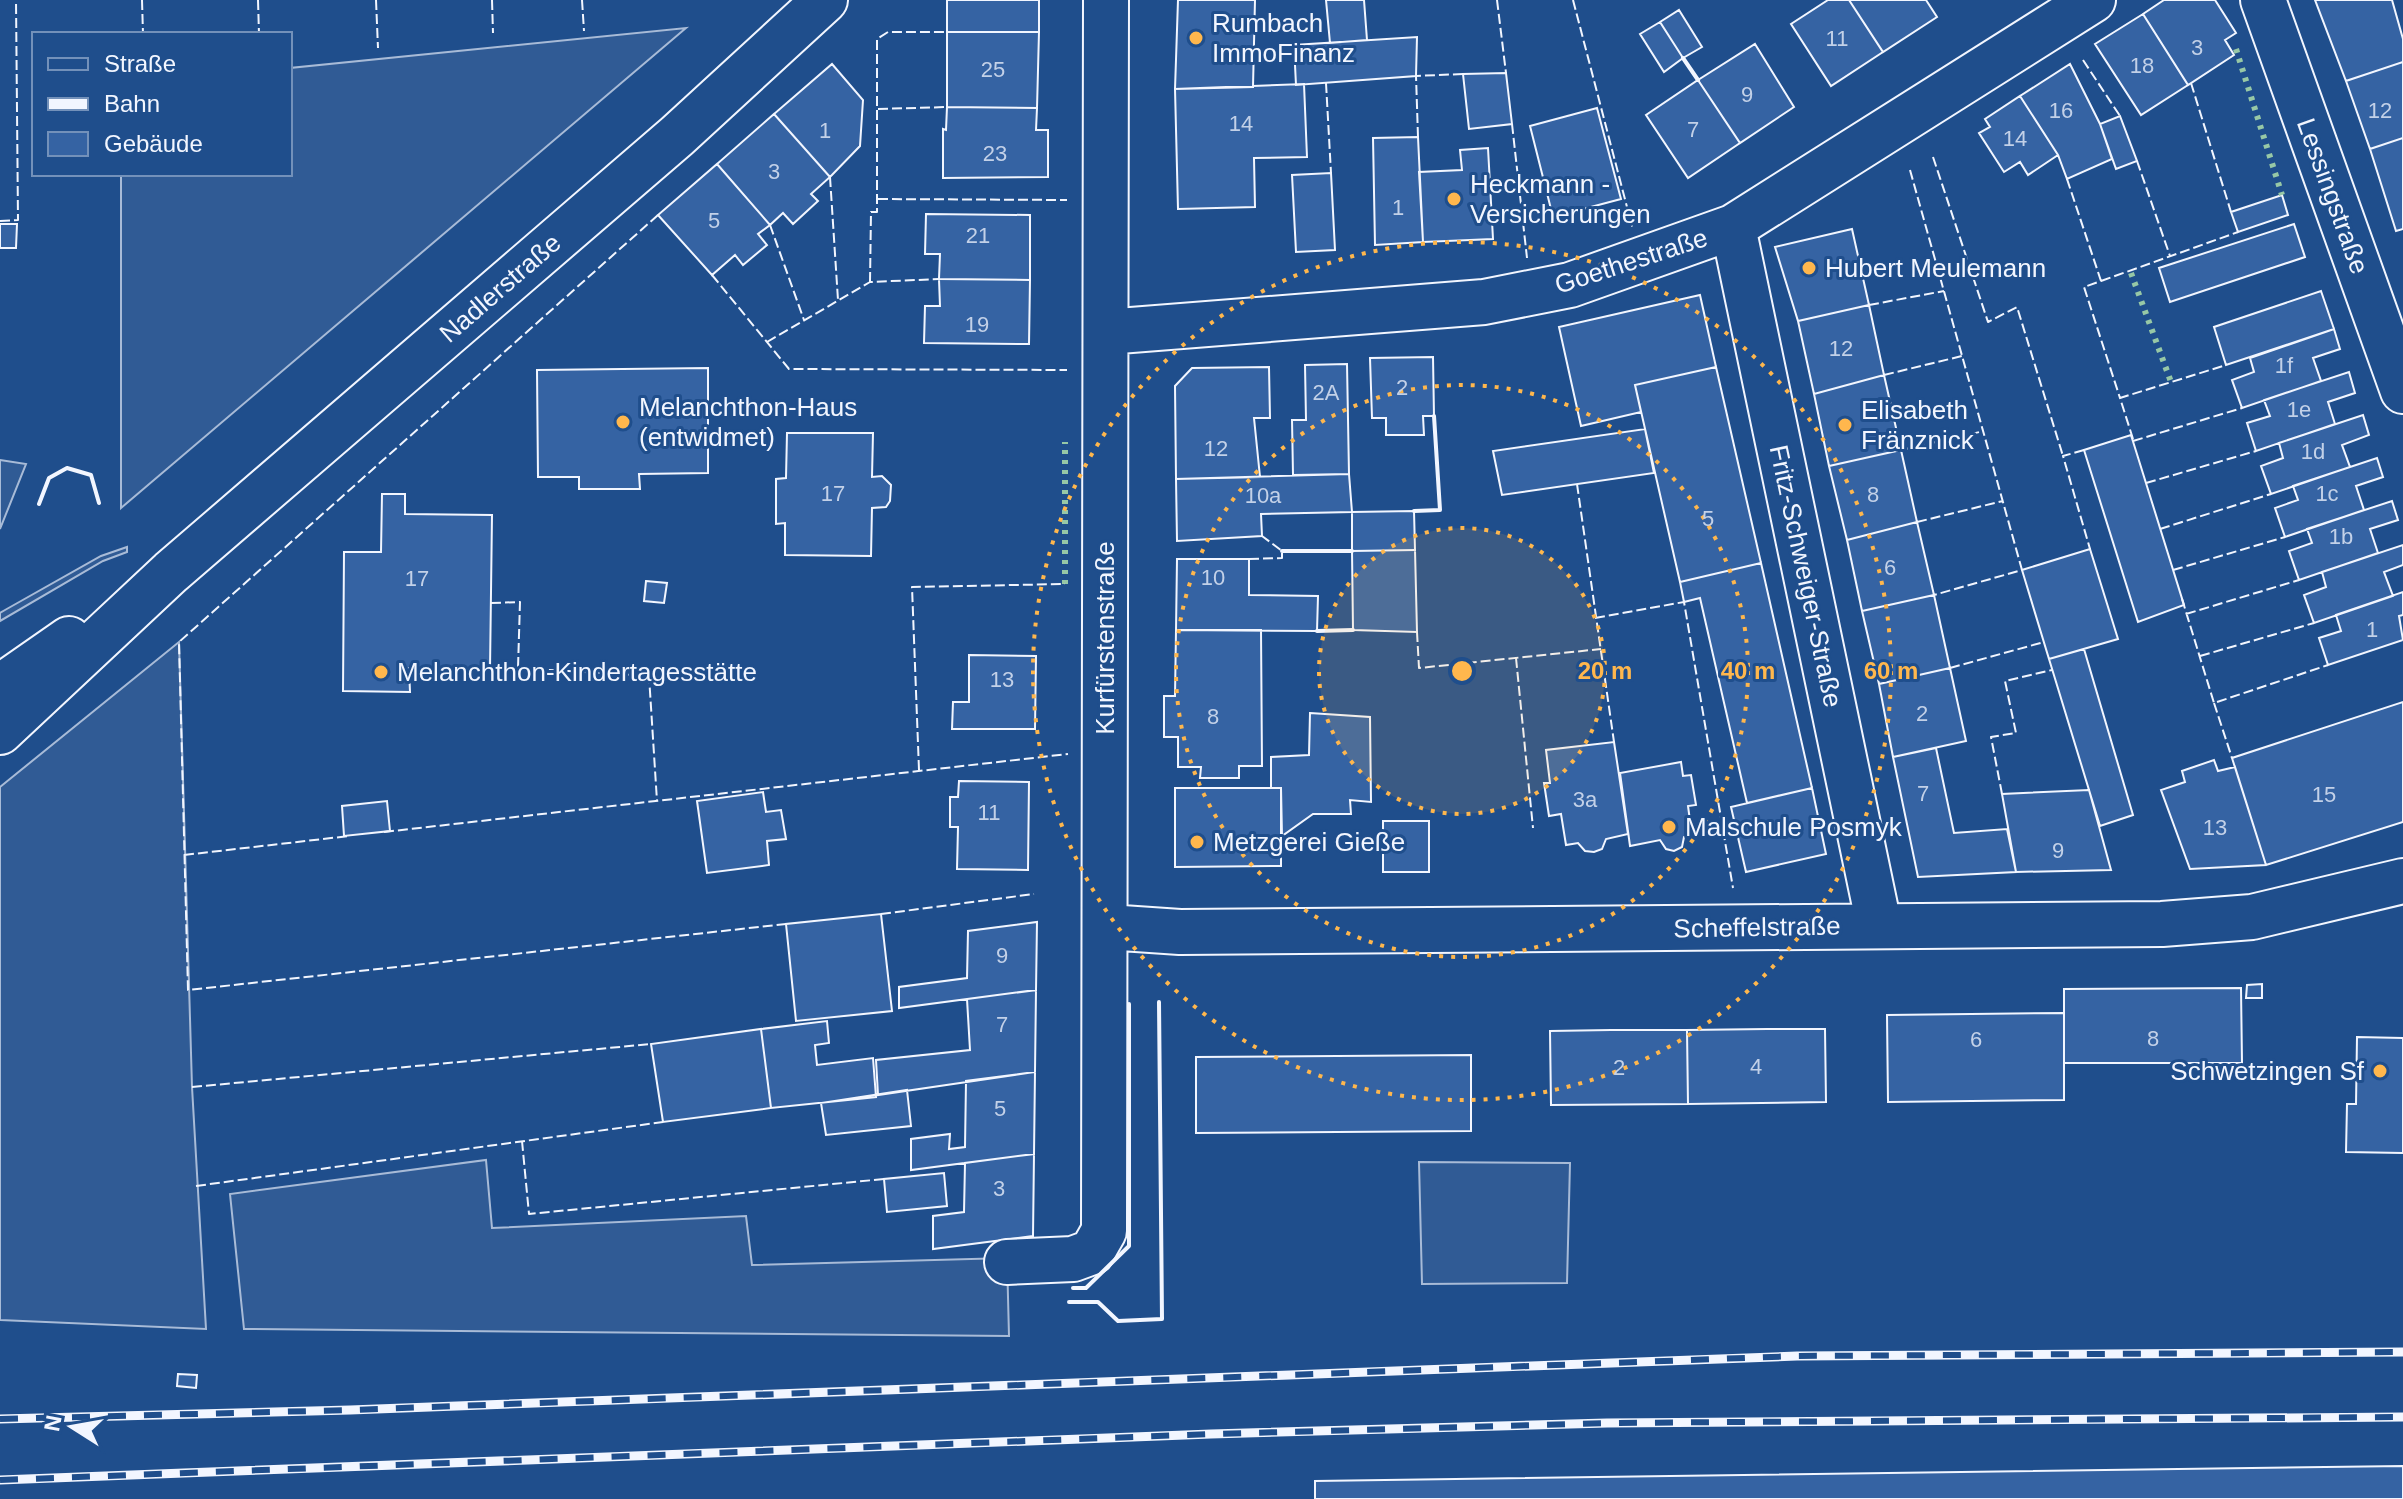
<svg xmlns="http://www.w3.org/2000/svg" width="2403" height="1499" font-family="Arial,sans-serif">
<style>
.built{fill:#305b95;stroke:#a8bbd7;stroke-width:2}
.building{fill:#3563a3;stroke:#f2f6ff;stroke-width:2}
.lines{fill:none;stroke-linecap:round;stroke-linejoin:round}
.minor-casing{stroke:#f2f6ff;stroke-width:48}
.minor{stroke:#1f4e8c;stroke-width:44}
.rail-casing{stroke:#f2f6ff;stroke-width:9}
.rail{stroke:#1f4e8c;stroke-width:6;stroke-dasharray:18;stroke-linecap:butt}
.hedge{stroke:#97c8a6;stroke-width:6;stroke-dasharray:4 6;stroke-linecap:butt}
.fence{stroke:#f2f6ff;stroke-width:2;stroke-dasharray:10 4;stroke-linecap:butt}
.wall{stroke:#f2f6ff;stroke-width:4}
.ring{fill:none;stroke:#ffb74d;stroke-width:4;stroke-dasharray:4 8}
.poi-dot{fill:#ffb74d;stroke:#1f4e8c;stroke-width:3}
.labels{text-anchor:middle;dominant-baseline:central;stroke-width:6;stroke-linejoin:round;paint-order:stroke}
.number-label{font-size:22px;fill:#c3d1e8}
.poi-label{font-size:26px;fill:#f2f6ff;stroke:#1f4e8c;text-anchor:start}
.street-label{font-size:26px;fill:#f2f6ff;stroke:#1f4e8c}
.centre{fill:#ffb74d;stroke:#1f4e8c;stroke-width:4}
.ring-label{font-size:24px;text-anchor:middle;font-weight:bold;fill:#ffb74d;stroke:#1f4e8c;stroke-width:6;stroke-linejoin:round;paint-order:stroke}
</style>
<rect width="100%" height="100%" fill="#1f4e8c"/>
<path class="built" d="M686,28l-565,480v-334h169v-106z
M0,460l26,4 -26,65z
M127,547v5l-24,9 -103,60v-8l5,-3 96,-54z
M179,642l13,445 14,242 -206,-9v-533z
M486,1160l6,68 254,-12 6,49 255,-7 2,78 -765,-7 -14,-135z
M1419,1162l151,1 -3,120 -145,1z"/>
<path class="building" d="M947,0h92v32h-92z
M1178,0h77l-2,87 -78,2z
M1326,0h38l3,40 -37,3z
M1828,0h21l34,52 -52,34 -40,-62z
M1849,0h77l11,17 -54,35z
M2164,0h51l21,33 -11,7 9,15 -46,30 -45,-71z
M2315,0h77l11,39v23l-57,19z
M1679,10l23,37 -19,11 -23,-36z
M2143,14l45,71 -47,30 -46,-71z
M1660,22l23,36 -19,14 -24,-38z
M947,32h92l-2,76 -90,-1z
M1417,37l-1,39 -120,9 -2,-40z
M1755,44l39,63 -54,36 -42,-63z
M2403,62v76l-33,11 -24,-68z
M832,64l31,36 -3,46 -30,31 -56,-63z
M2070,64l30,60 12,35 -45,20 -9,-24 -38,-59z
M1506,73l6,51 -43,5 -6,-55z
M1698,80l42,63 -52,35 -42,-63z
M1304,84l3,73 -53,1 1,49 -77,2 -3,-120z
M2020,96l38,59 -30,20 -8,-13 -16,10 -25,-39 11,-6 -5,-8z
M947,107l90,1 -1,22h12v47l-105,1v-49l3,1z
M1597,108l24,91 -68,18 -23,-91z
M774,114l56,63 -19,17 7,7 -25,23 -10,-11 -13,12 -53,-61z
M2120,116l17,45 -21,8 -16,-45z
M1418,137l5,105 -48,3 -2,-107z
M2403,138v91l-7,2 -26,-82z
M1488,148l5,91 -70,3 -4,-70 43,-2 -2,-20z
M717,164l53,61 -12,9 9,11 -24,20 -8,-10 -23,20 -54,-60z
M1331,173l4,77 -39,2 -4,-77z
M2282,195l6,20 -50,17 -7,-20z
M926,214l104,1v65l-91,-1 1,-25h-15z
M0,224h17l-1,24h-16z
M2294,224l11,33 -135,45 -11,-34z
M1852,229l17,76 -71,16 -23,-74z
M939,279l91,1 -1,64 -105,-1 1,-37h15z
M2321,291l13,38 -108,36 -12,-38z
M1700,295l16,72 -81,18 6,27 -60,14 -22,-99z
M1869,305l15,70 -70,19 -16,-73z
M2334,329l6,20 -27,9 8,23 -79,27 -10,-28 22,-8 -4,-14z
M1433,357l1,59h-11l1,19h-38v-17h-14l-2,-60z
M1347,364l2,110 -56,1 -1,-55h14l-1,-55z
M1269,367l1,51h-16l6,59 -84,2 -1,-93 17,-18z
M1716,367l45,196 -81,19 -45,-197z
M708,368v105l-69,1 1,15h-61v-12h-41l-1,-107z
M2349,372l6,21 -27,9 7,22 -79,27 -9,-28 23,-7 -6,-16z
M1884,375l17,75 -72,16 -15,-72z
M2363,415l6,20 -27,10 8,22 -79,27 -10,-28 22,-8 -4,-15z
M1645,429l9,44 -152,22 -9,-44z
M787,433h86l-1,44 10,-1 9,9 -1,16 -4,6 -14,1 -1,48 -86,-1v-32l-9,1v-45l10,-1z
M2131,435l53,170 -46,17 -54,-172z
M1901,450l16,72 -70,18 -18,-74z
M2377,458l6,19 -27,9 8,24 -79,27 -10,-29 23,-8 -5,-14z
M1349,474l3,38 -91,2 1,22 -85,5 -1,-62z
M382,494h23v20l87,1 -2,154 -81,-1 1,24 -67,-1 1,-139h37z
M2392,501l6,19 -28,9 8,24 -79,27 -10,-29 23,-8 -5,-14z
M1414,511l1,39 -63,1v-39z
M1917,522l17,73 -72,16 -15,-71z
M2403,545v20l-19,7 9,24 -79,27 -10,-28 22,-8 -4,-15z
M2090,549l28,90 -69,20 -27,-89z
M1415,550l2,82 -64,-2 -1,-79z
M1177,559h72v36l69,1 -1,35 -141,-1z
M1761,563l51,225 -65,15 -47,-205 -16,4 -4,-20z
M646,581l21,2 -3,20 -20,-2z
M2403,592v23l-4,1 4,24 -75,25 -9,-27 22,-7 -5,-16z
M1934,595l16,73 -71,16 -17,-73z
M1176,630h85l1,136h-23v12h-39l1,-11h-23v-30h-14v-41h11z
M2084,649l49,166 -33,11 -51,-167z
M969,655l67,1 -1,73h-83l1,-27h16z
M1950,668l16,73 -73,16 -14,-73z
M2403,702v120l-137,43 -34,-107z
M1310,713l60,4 1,85 -21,-2 1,14h-38l-31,22 -1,-48h-10v-31l38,-2z
M1614,742l14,92 -22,5 -4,10 -8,3 -9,-1 -7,-8 -12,2 -5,-31 -12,2 -5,-33h6l-4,-33z
M1936,748l18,85 53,-4 9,43 -98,5 -25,-120z
M2214,760l4,11 17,-4 31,98 -76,4 -29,-79 24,-8 -3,-11z
M1681,762l2,14 8,-1 5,30 -8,1 4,29 -8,2 -2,10 -8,4 -8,-2 -6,-9 -30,6 -10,-73z
M959,781l70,1 -1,88 -71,-1 1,-42h-8v-30h8z
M1175,788h106v78l-106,1z
M1812,788l14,66 -80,18 -15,-65z
M2089,790l22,80 -95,2 -14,-78z
M763,792l3,20 15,-2 5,29 -19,2 2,24 -62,8 -10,-72z
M387,801l3,30 -46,5 -2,-30z
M1383,821h46v51h-46z
M881,914l11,97 -96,10 -10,-97z
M1037,922l-1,68 -137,18v-21l68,-9 1,-47z
M2262,984v14h-16l1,-13z
M2241,988l1,75h-178v-74z
M1036,990l-1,82 -157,23 -2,-35 94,-10 -3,-51z
M2064,1013v87l-176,2 -1,-87z
M827,1021l2,22 -14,2 2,20 56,-7 3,39 -105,11 -10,-79z
M761,1029l10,79 -108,14 -12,-78z
M1767,1029h58l1,73 -138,2 -1,-74z
M1611,1030h76l1,74 -137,1 -1,-74z
M2357,1037l46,1v115l-57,-1 1,-48h9z
M1471,1055v76l-275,2v-76z
M1035,1072l-1,82 -123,16v-31l39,-5 -1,15 16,-2 1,-66z
M907,1090l4,36 -85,9 -5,-32z
M1034,1154l-1,82 -100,13v-33l31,-4 1,-49z
M944,1173l3,33 -60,6 -3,-33z
M178,1374l19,1 -1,13 -19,-2z
M2403,1466v33h-1088v-18z"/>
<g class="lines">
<g class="minor-casing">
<path id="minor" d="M2263,0l140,391
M1733,227l146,698
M1106,332l378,-30 86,-17 163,-58 360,-227
M0,687l69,-48
M0,732l171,-160 506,-436 148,-136
M1107,927l73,5 982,-8 90,-7 151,-36
M1007,1262l66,-3 19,-7 12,-21 2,-1231"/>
</g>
<use href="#minor" class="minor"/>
<g class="rail-casing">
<path id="rail" d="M0,1419l350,-9 1447,-54 606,-4
M0,1480l1211,-46 396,-11 796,-6"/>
</g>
<use href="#rail" class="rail"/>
<path class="hedge" d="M2236,49l46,146
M2131,273l40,109
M1065,584v-142"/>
<path class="fence" d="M142,0l1,34
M258,0l1,34
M376,0l2,48
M492,0l1,33
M582,0l2,31
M1497,0l9,73
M1573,0l60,230
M2083,60l37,56
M1326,83l5,90
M2191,83l40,129
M878,109l69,-2
M1512,124l15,134
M1418,137l-2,-61 47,-2
M1933,157l55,165 29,-15 46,149
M2137,161l33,95
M1910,170l112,400 -88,25
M830,177l8,123
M2067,179l34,102 -17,6 36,111
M878,199l189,1
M658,215l-479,427 9,348 598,-66
M0,221l18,-1 -2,-220
M770,225l34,95
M712,275l77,94 278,1
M2101,281l137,-49
M870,282l1,-70h6v-173l11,-7h59
M1869,305l75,-14
M767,342l103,-60 69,-3
M1884,375l78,-19
M2133,439l-13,-41 106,-33
M2133,441l109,-33
M1901,450l83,-19
M2084,450l-21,6 27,93
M2146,483l110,-32
M1577,484l37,258
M1917,522l86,-21
M2160,529l111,-35
M1249,559l33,-1v-7l-20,-15
M2173,570l112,-33
M2182,599l32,104 114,-38
M491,603l29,-1 -2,66 131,8 8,125
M2186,614l113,-34
M1595,618l89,-16 49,286
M1417,632l2,36 182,-19
M2200,656l114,-33
M1516,658l17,170
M1950,668l94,-26
M2214,703l18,55
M919,770l-7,-183 153,-3
M2002,794l-11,-57 25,-4 -11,-52 47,-11
M384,832l684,-78
M184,855l165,-19
M881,914l153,-20
M192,1087l459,-43
M522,1141l7,73 355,-35
M196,1186l467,-64"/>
<path class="wall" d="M1683,58l15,22
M39,504l10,-26 18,-10 24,7 8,28
M1414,511l26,-1 -6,-94
M1282,551h70
M1317,631l36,-1
M1073,1288h13l43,-42v-242
M1069,1302h29l20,19 44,-2 -3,-317"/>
</g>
<circle cx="1462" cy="671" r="143" fill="#ffb74d" fill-opacity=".12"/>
<g class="ring">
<circle cx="1462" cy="671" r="143"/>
<circle cx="1462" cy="671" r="286"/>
<circle cx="1462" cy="671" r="429"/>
</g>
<g class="poi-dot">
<circle cx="1196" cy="38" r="8"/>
<circle cx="1454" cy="199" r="8"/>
<circle cx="1809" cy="268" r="8"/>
<circle cx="623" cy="422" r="8"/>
<circle cx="1845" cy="425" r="8"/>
<circle cx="381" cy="672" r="8"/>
<circle cx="1669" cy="827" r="8"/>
<circle cx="1197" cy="842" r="8"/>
<circle cx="2380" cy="1071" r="8"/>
</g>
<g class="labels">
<g class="number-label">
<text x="1837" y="38">11</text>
<text x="2197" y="47">3</text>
<text x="2142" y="65">18</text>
<text x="993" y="69">25</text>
<text x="1747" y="94">9</text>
<text x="2061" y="110">16</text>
<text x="2380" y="110">12</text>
<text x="1241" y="123">14</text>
<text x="1693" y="129">7</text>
<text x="825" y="130">1</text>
<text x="2015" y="138">14</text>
<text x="995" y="153">23</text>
<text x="774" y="171">3</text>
<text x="1398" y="207">1</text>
<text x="714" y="220">5</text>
<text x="978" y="235">21</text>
<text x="977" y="324">19</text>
<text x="1841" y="348">12</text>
<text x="2284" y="365">1f</text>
<text x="1402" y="387">2</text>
<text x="1326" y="392">2A</text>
<text x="2299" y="409">1e</text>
<text x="1216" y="448">12</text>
<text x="2313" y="451">1d</text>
<text x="833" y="493">17</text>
<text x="2327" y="493">1c</text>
<text x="1873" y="494">8</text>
<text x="1263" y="495">10a</text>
<text x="1708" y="518">5</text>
<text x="2341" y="536">1b</text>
<text x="1890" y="567">6</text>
<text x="1213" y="577">10</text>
<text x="417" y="578">17</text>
<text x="2372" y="629">1</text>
<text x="1002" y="679">13</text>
<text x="1922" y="713">2</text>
<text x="1213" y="716">8</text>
<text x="1923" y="793">7</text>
<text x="2324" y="794">15</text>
<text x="1585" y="799">3a</text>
<text x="989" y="812">11</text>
<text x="2215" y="827">13</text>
<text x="2058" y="850">9</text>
<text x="1002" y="955">9</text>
<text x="1002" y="1024">7</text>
<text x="2153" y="1038">8</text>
<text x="1976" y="1039">6</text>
<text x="1756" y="1066">4</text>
<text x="1619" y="1067">2</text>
<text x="1000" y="1108">5</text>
<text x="999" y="1188">3</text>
</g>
<g class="poi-label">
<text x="1212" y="23">Rumbach<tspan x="1212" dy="30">ImmoFinanz</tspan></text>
<text x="1470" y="184">Heckmann -<tspan x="1470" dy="30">Versicherungen</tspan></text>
<text x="1825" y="268">Hubert Meulemann</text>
<text x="639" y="407">Melanchthon-Haus<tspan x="639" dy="30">(entwidmet)</tspan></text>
<text x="1861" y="410">Elisabeth<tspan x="1861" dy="30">Fränznick</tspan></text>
<text x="397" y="672">Melanchthon-Kindertagesstätte</text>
<text x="1685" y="827">Malschule Posmyk</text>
<text x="1213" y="842">Metzgerei Gieße</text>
<text x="2364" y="1071" text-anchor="end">Schwetzingen Sf</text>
</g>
<g class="street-label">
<text transform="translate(2333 196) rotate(70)">Lessingstraße</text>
<text transform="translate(1631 261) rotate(-18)">Goethestraße</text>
<text transform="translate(500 288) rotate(-41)">Nadlerstraße</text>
<text transform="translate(1806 576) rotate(78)">Fritz-Schweiger-Straße</text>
<text transform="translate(1105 638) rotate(-90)">Kurfürstenstraße</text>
<text transform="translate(1757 927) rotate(-1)">Scheffelstraße</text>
</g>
</g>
<circle cx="1462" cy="671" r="12" class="centre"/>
<g class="ring-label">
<text x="1605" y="679">20 m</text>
<text x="1748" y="679">40 m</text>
<text x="1891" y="679">60 m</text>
</g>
<rect x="32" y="32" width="260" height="144" fill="#1f4e8c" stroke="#7391ba" stroke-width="2"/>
<rect x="48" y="58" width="40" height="12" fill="#1f4e8c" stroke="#7391ba" stroke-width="2"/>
<text x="104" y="72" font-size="24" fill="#f2f6ff">Straße</text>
<rect x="48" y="98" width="40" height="12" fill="#f2f6ff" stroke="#7391ba" stroke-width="2"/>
<text x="104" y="112" font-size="24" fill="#f2f6ff">Bahn</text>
<rect x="48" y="132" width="40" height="24" fill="#3563a3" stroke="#7391ba" stroke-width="2"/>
<text x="104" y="152" font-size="24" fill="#f2f6ff">Gebäude</text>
<g transform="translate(72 1427) rotate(281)" stroke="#1f4e8c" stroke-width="6" paint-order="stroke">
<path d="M0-6L14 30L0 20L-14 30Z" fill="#f2f6ff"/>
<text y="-12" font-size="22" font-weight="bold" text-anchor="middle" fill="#f2f6ff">N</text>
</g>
</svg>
